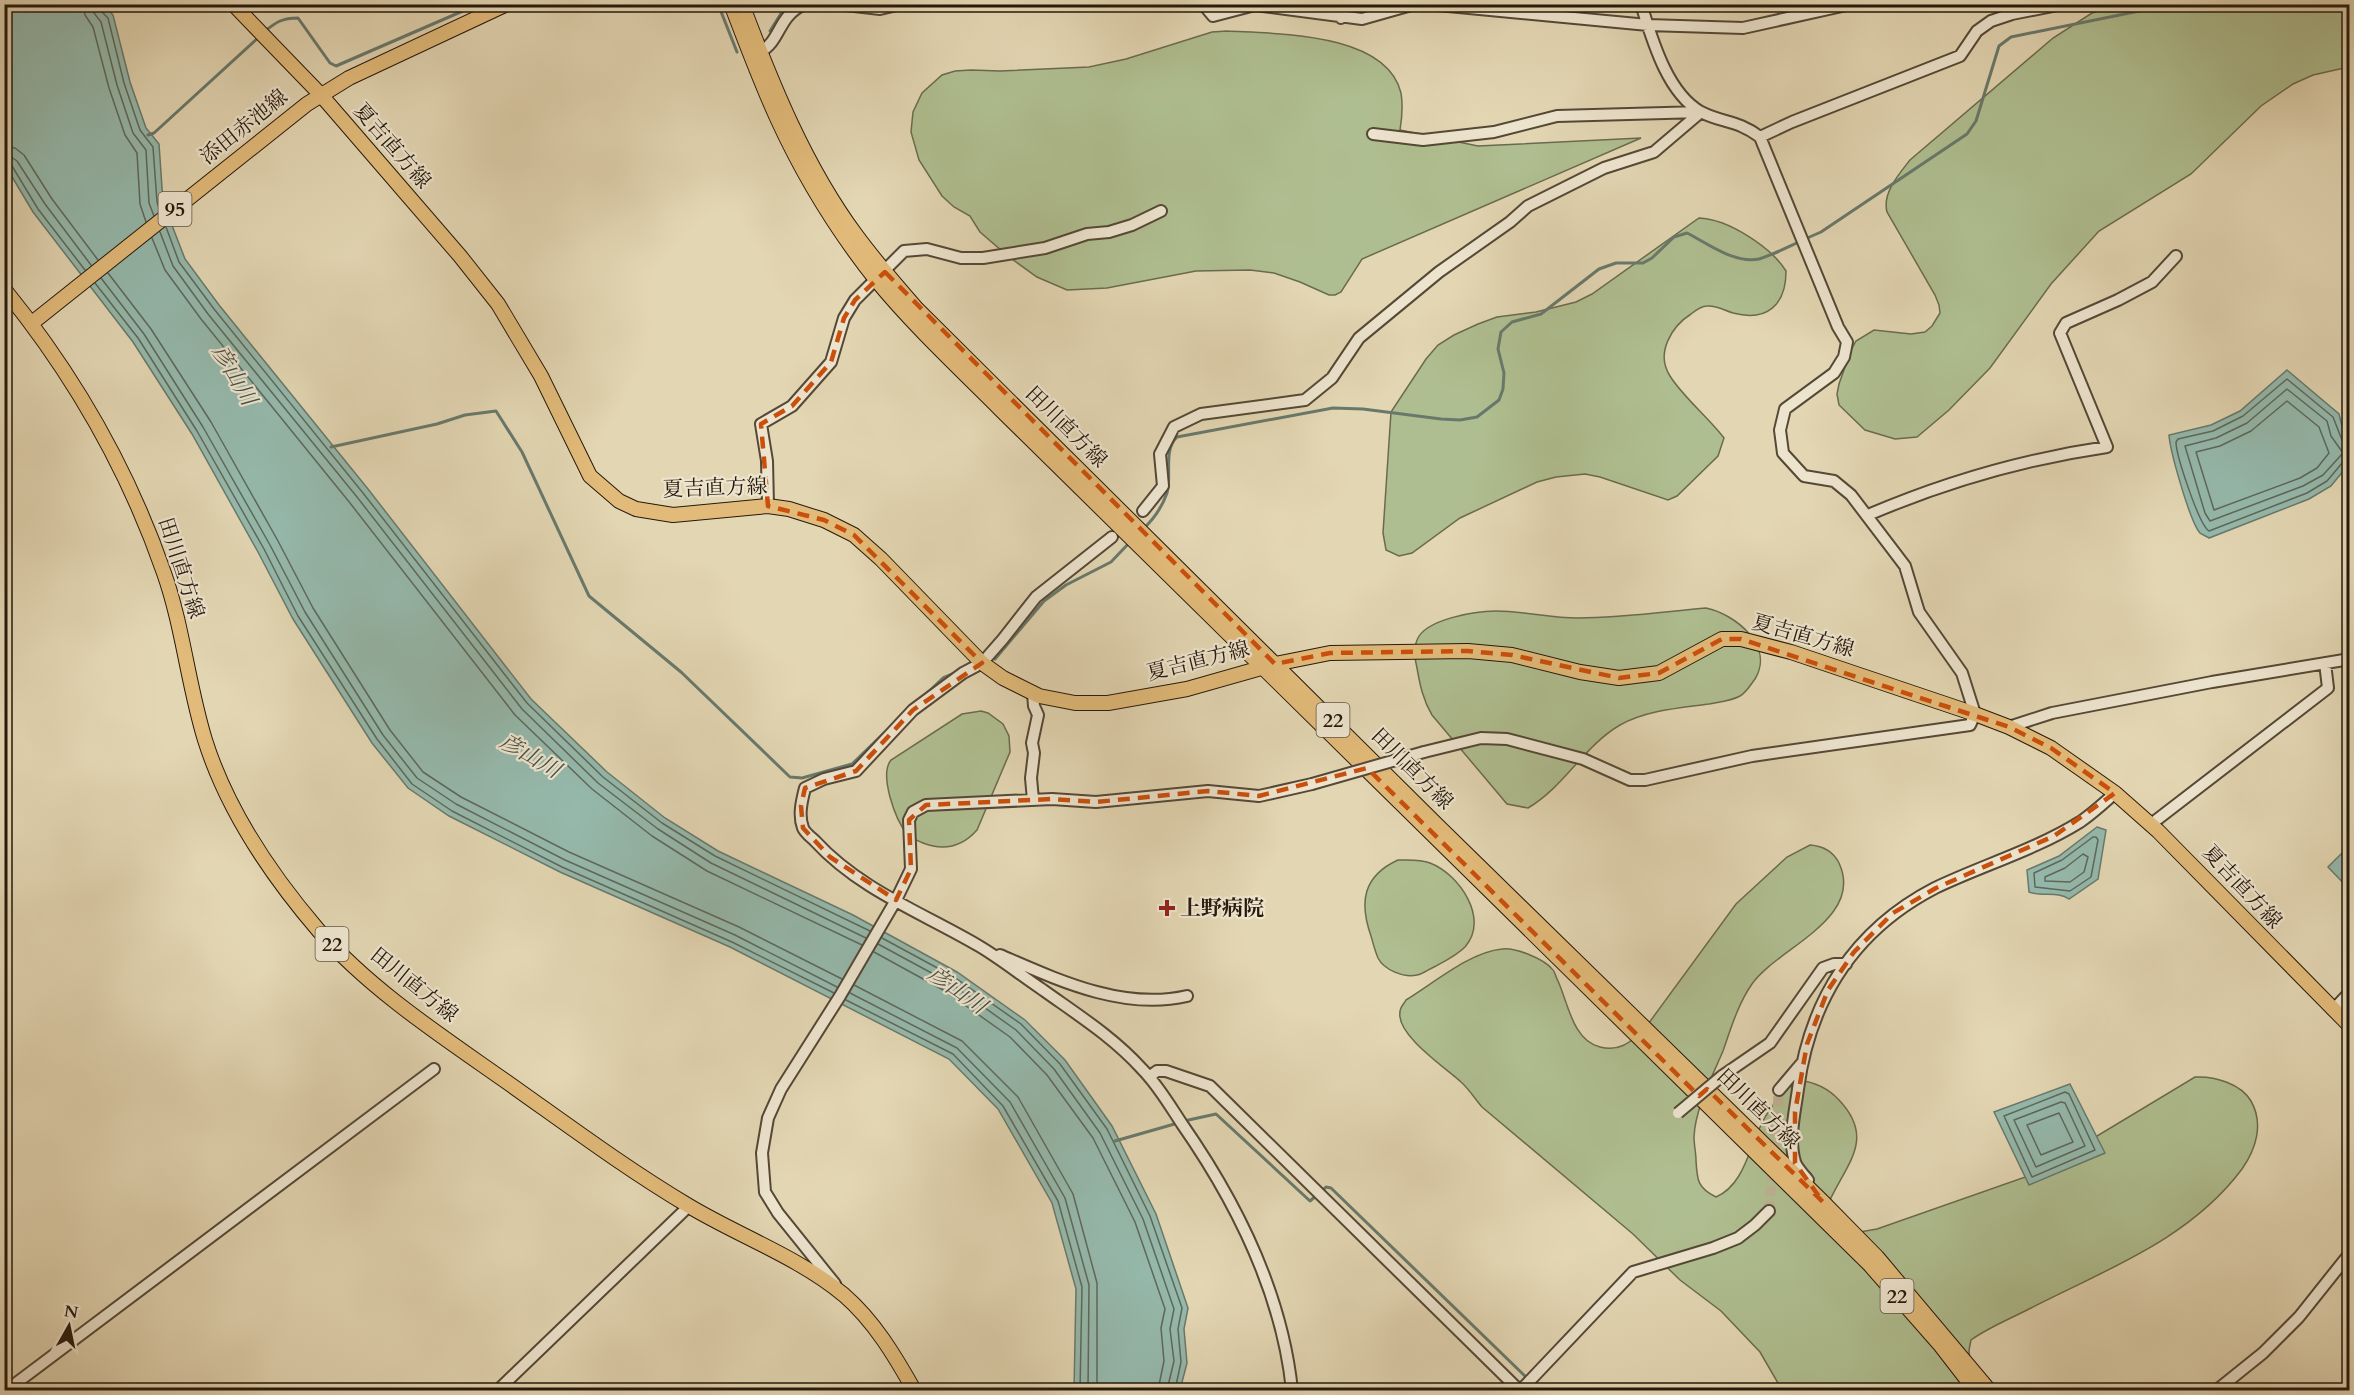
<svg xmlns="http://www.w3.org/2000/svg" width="2354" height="1395" font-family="Cardo,'Noto Serif JP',serif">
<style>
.green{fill:#afbe90;stroke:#6a6b4e;stroke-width:1.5}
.water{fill:#95b9ac;stroke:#68796c;stroke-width:1.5}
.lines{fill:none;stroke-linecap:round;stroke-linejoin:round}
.shore{stroke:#5d685c;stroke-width:1.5}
.stream{stroke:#68796c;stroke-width:3}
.minor-tunnel{stroke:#bdb092;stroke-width:10;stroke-dasharray:10 5;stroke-linecap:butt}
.minor-casing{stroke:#544836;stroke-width:14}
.major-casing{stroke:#25180c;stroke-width:16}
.minor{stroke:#ede4ce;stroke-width:10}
.major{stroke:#e2bb7a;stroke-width:14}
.minor-bridge-casing{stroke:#544836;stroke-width:14;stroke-linecap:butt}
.minor-bridge{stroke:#ede4ce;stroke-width:10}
.marked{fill:none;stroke:#cb4f0c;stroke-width:4.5;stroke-dasharray:12 8;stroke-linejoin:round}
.poi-dot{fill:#8f2418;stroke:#ede4ce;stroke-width:2}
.labels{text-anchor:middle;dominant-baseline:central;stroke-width:4.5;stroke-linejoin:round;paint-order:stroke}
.shield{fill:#ede4ce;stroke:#615546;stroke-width:1.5}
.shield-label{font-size:20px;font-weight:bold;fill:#25180c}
.street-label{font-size:21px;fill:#25180c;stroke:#ede4ce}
.poi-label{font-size:21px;font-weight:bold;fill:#25180c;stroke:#ede4ce;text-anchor:start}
.water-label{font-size:22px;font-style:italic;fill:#4c5044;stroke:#ede4ce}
</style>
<rect width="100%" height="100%" fill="#e3d6b3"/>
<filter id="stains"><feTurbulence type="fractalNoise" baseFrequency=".00333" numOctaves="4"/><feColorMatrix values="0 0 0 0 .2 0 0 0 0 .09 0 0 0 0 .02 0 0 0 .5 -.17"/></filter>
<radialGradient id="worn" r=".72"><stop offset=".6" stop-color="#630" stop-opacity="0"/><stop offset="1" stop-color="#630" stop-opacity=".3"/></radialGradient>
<path class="green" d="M2117,5h232v62l-36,8 -20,9 -32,22 -70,68 -92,57 -48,53 -61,84 -41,42 -32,27 -22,2 -30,-9 -26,-25 -2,-11 2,-10 12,-34 5,-9 18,-11 37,4 14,-2 7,-6 8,-13 -1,-8 -4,-10 -48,-83c-5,-19 12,-38 23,-52l143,-122 39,-25z
M1227,31c49,3 159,1 174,62 2,12 1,25 -1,37l78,16 163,-8 -279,121 -21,33 -6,3h-6l-29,-13 -26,-9 -24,-3 -54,1 -89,17 -40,2 -30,-13 -28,-20 -29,-25 -10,-16 -16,-9 -12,-11 -23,-36 -8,-28 2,-20 9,-19 20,-18 13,-4 16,-1 29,1 89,-4 37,-8 86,-27z
M1699,218c29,1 72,29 87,53 0,34 -19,51 -53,42 -8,-2 -16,-8 -26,-7 -6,0 -11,4 -16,8 -19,12 -36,39 -21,62 13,21 38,41 54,62l-6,18 -41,40 -9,4 -68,-23 -15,-3 -29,3 -19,5 -77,36 -48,35 -13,3 -13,-6 -3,-17 8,-121 35,-53 12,-14 16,-10 24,-11 19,-7 39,-5 40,-10 16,-8z
M1706,608c29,6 69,38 49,71 -4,5 -9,14 -15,17 -9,5 -21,6 -31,8 -29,4 -62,6 -89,21 -36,21 -56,62 -92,83l-21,-4 -75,-89c-9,-15 -12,-30 -15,-47 -2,-9 -4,-19 0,-28 8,-21 59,-29 79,-29 27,0 54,7 82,7 43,0 85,-6 128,-10z
M981,711l7,2 15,11 6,12 1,16 -33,78c-15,17 -33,21 -54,13 -5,-2 -12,-5 -16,-9 -12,-15 -28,-59 -16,-74l71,-46z
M1810,845c13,1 23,6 29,18 26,56 -62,85 -87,121 -14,20 -21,44 -29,67 -11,26 -28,58 -29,86 0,8 2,16 2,23 1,19 1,28 20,37 28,-12 33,-49 46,-74 8,-16 22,-32 36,-43 17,2 30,8 41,20 36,38 9,62 -9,100l30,32 17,-3 157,-55 161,-97c20,-1 46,7 56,24 13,23 5,48 -9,68 -52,70 -135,100 -211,139 -19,10 -42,19 -60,32l-2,10 3,40h-190l-22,-38 -39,-41 -41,-31 -47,-46 -151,-127c-7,-8 -13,-18 -21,-25 -15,-14 -65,-47 -61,-70 0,-5 4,-8 6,-12 28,-17 64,-48 96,-51 13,-2 42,10 50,20 3,2 4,9 6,12 10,22 15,60 42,66 19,5 29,-4 43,-16l93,-127 51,-47z
M1398,860c11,0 22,-1 32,3 29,11 60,56 35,84 -9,9 -20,14 -31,20 -5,2 -11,7 -17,8 -13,3 -33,-5 -39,-17 -3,-7 -5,-15 -7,-22 -12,-34 -8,-60 27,-76z"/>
<path class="water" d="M5,5h99l9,10 17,67 16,46 13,16 4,58 22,57 34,46 149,184 163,210 76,73 58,46 53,33 135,64 104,57 68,48 40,40 47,66 44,88 32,94 -4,21 3,34 -7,27h-106l2,-101 -24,-86 -54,-94 -49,-50 -219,-112 -170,-75 -111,-56 -41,-28 -36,-45 -79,-124 -35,-67 -66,-118 -59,-92 -100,-130 -28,-47z
M2287,370l52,44 4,16 6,11v23l-18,22 -22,13 -100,39c-1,-1 -8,-4 -9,-5 -10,-11 -30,-82 -31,-98l42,-10 29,-14z
M2097,827l9,3 -8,49 -29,20c-11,-8 -27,-2 -40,-7l-2,-22 32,-14z
M2342,853l7,8v28l-21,-22z
M2070,1084l35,69 -76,32 -35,-73z"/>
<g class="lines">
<path class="shore" d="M83,4l2,11 8,12 16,61 16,47 12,18 3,51 6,18
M92,4l2,9 7,9 16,63 16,48 13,17 3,53 5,13
M100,4v6l8,8 16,65 16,47 13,17 4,55 3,9
M4,147l11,1 9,7 28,44 46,61
M4,156l7,1 6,4 28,43 46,61
M4,163l8,3 26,43 47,61
M166,227l13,35 35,47 149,184 164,210 76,74 59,46 53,33 155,75
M160,232l13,34 35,48 149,183 165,212 76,74 60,46 53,34 155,75
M152,238l13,32 36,49 149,184 165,212 77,74 60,47 55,35 155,74
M108,273l43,56 60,93 67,119 35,67 77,122 33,42 38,25 108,55 170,75 103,52
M101,278l43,56 59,93 67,118 35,67 78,123 34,43 39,26 109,56 170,75 102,52
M95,283l43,55 59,93 67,118 34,67 79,123 35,45 40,27 110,56 170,75 102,51
M2287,389l40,32 4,15 12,17 -20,22 -20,11 -93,35 -5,-8 -20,-67 31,-8 31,-15z
M2287,401l32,26 10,26 -12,15 -17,10 -86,32 -18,-58 24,-6 31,-15z
M2350,443l-8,-3 -9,-23 -46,-38 -44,37 -30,15 -35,8 -2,3c0,13 23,83 33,89l98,-38 20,-12 16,-19 7,-1
M2093,837h3l2,3 -7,37 -21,14 -35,-4 -1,-14 28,-13z
M2083,854l5,3 -4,15 -14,10 -25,-1v-4l20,-9z
M882,938l72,39 67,47 39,40 47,65 43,87 32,92 -4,21 3,33 -6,28
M878,944l72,39 66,47 38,39 46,64 43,86 31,90 -4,20 4,32 -7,29
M874,952l71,39 65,46 37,38 46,63 42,84 30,87 -4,19 3,33 -6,29
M854,985l108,56 56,56 55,97 24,89v107
M850,993l107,55 53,54 55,96 24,87 -1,105
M846,1000l107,54 50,52 55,95 24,86 -2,103
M2065,1092l4,2 26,56 -63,27 -28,-61z
M2061,1102l4,1 20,43 -49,21 -22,-47z
M2059,1113l14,29 -32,13 -14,-30z"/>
<path class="stream" d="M718,4l19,48
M770,31l17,-27
M264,32c12,-10 18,-14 34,-14l32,45 6,3 143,-62
M148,135l6,-2 105,-96
M1805,239l16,-7 146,-98 9,-13 23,-75 12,-9 163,-33
M331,447l106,-23 28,-9 31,-4 26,41 67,144 92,76 109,105 12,1 50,-14 32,-31
M1143,529c11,-10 19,-22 24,-36 5,-18 -4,-43 10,-56l156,-29 30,1 78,10 19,1 17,-3 22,-17 4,-11 1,-16 -6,-24 3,-17 11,-10 29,-8 58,-45 17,-6h27l9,-5 22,-21 13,-4c20,10 47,31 72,26 13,-4 27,-11 40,-17
M995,659l49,-58 22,-16 45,-23 19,-20
M924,696l19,-18 14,-6
M1184,1121l32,-7 94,87 7,-6
M1115,1141l63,-18
M1322,1191l4,-4 5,1 196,190
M1532,1383l6,7"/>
<path class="minor-tunnel" d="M1769,1211l10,-121"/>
<g class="minor-casing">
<path id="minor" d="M837,4l43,5 21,-5
M1203,4l10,12 42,-11 107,14 53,-15
M1427,4l221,21 95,3 108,-24
M1341,18l2,-14
M760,52c22,-12 17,-36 45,-48
M1373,134l50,6 71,-8 63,-16 144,-4
M1760,137l32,-15 168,-66 17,-25 14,-10 21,-7 51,-10
M768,506l-1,-45 -6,-37 31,-18 39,-44 13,-44 11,-18 49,-49 23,-2 34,9h22l62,-10 42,-14 22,-2 23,-7 29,-14
M1143,511l20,-25 -3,-32 14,-27 27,-13 104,-14 27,-22 27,-40 80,-66 71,-50 18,-16 76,-38 50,-16 47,-40
M1868,515c77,-33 156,-56 239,-68l-47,-114 6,-10 52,-23 34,-18 24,-26
M1112,537l-76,60 -33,42 -21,24 -19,10 -50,37 -57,61 -32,8 -19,9c-3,12 -7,27 -2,40 2,5 9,10 12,13 45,49 108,72 164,105 22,13 43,30 64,44 35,25 70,47 99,79 16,16 28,37 40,55 55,79 100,170 110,266
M2009,727l43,-14 160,-31 138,-23
M1424,752l57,-14 26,1 76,20 47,21h15l107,-24 218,-31 5,-11 -13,-41 -43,-61 -14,-46 -54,-71 -17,-14 -30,-5 -21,-23 -3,-23 5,-21 49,-36 10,-16 3,-15 -9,-15 -78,-190c-22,-17 -38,-14 -59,-25 -34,-19 -49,-73 -60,-108
M1033,800l-2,-22 3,-25 -2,-10 6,-28 -4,-9 -1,-13
M2150,825l178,-137 -3,-25
M1000,955c58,25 123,56 187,41
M2333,1010l17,-18
M1722,1076l48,-33 53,-75 11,-4h12
M1149,1077l8,-6h9l44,15 309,304
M1779,1090l22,-26
M1808,1180c-4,-5 -11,-12 -13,-18 -7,-23 0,-50 3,-73 12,-89 56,-159 137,-201 48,-23 100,-38 145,-66 12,-8 24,-19 35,-29
M835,1284l-57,-71 -13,-21 -3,-39 6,-35 13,-29 59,-93 56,-96 15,-31 -2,-49 4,-8 13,-7 126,-6 44,3 112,-11 51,5 53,-12
M7,1390l427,-321
M498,1390l191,-184
M1521,1390l112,-118 80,-24 25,-10 17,-13 14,-14
M2217,1390l46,-37 36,-36 51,-64"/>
</g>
<g class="major-casing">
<path id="major" d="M233,4l88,91 139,161 38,48 43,72 49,100 29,25 17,8 37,6 95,-9 21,3 35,11 30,15 27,24 101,104 21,15 36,18 36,7h33l79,-14 88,-25 55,-11 138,-2 44,4 68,17 39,6 40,-5 63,-34h19l50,13 184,62 34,13 42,21 64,45 43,38 192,195
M731,4c15,39 29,77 46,114 26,57 61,114 100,163 37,45 81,86 123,128l869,855 72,82 34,44
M742,4c30,80 63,162 114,231 19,26 40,50 61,74l520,516 386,377 54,55 112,133
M4,289c70,86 124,180 160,284 19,54 24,112 41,167 22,70 66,135 114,191 52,59 121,104 185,149 61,43 121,88 185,126 50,30 109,51 155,89 30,26 51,61 70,95
M32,323l275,-219 42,-26 158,-74"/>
</g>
<use href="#minor" class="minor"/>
<use href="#major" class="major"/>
<g class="minor-bridge-casing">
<path id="minor-bridge" d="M1312,784l112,-32
M1678,1113l44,-37"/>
</g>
<use href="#minor-bridge" class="minor-bridge"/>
</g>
<path class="marked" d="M885,272l390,392 55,-11 138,-2 44,4 107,23 40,-5 63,-34h19l268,88 42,21 64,45 -61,43 -118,52 -43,25 -39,39 -26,38 -21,54 -12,68v51l28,39 -116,-113 -8,7 -332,-328 -108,28 -51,-5 -112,11 -44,-3 -126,6 -17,15 2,49 -15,31 -66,-43 -27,-29 -2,-22 4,-18 51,-17 57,-61 69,-47 -128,-128 -30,-15 -56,-14 -7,-82 31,-18 39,-44 13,-44 11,-18z"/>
<path class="poi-dot" d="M1164 899h6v6h6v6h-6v6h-6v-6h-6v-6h6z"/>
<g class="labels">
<g class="shield">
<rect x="158.5" y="192" width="33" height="34" rx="4.5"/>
<rect x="1316.5" y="703" width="33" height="34" rx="4.5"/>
<rect x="315.5" y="927" width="33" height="34" rx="4.5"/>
<rect x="1880.5" y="1279" width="33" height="34" rx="4.5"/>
</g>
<g class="shield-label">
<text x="175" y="209">95</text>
<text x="1333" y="720">22</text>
<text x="332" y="944">22</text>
<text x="1897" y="1296">22</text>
</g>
<g class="street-label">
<text transform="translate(244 127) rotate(-39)">添田赤池線</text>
<text transform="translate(392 146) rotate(49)">夏吉直方線</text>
<text transform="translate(1066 427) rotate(45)">田川直方線</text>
<text transform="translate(715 488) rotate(-2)">夏吉直方線</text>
<text transform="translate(181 568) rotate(72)">田川直方線</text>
<text transform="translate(1803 636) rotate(16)">夏吉直方線</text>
<text transform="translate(1198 661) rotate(-14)">夏吉直方線</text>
<text transform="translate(1412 769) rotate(45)">田川直方線</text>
<text transform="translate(2242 887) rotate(47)">夏吉直方線</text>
<text transform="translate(414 985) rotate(39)">田川直方線</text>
<text transform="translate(1758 1109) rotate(44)">田川直方線</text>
</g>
<g class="poi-label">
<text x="1180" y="908">上野病院</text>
</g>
<g class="water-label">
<text transform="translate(234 375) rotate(60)">彦山川</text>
<text transform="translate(530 756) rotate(30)">彦山川</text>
<text transform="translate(957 990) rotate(35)">彦山川</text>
</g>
</g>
<rect width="2354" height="1395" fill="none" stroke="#e3d6b3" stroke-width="24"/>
<rect x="6" y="6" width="2342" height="1383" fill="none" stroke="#25180c" stroke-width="3"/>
<rect x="12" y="12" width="2330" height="1371" fill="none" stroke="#25180c" stroke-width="1.5"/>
<g transform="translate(69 1326) rotate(9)" stroke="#ede4ce" stroke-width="4.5" paint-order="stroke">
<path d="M0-4.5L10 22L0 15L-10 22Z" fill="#25180c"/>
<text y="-9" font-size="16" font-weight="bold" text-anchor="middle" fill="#25180c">N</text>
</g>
<rect width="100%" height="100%" filter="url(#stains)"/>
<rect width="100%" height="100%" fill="url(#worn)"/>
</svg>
